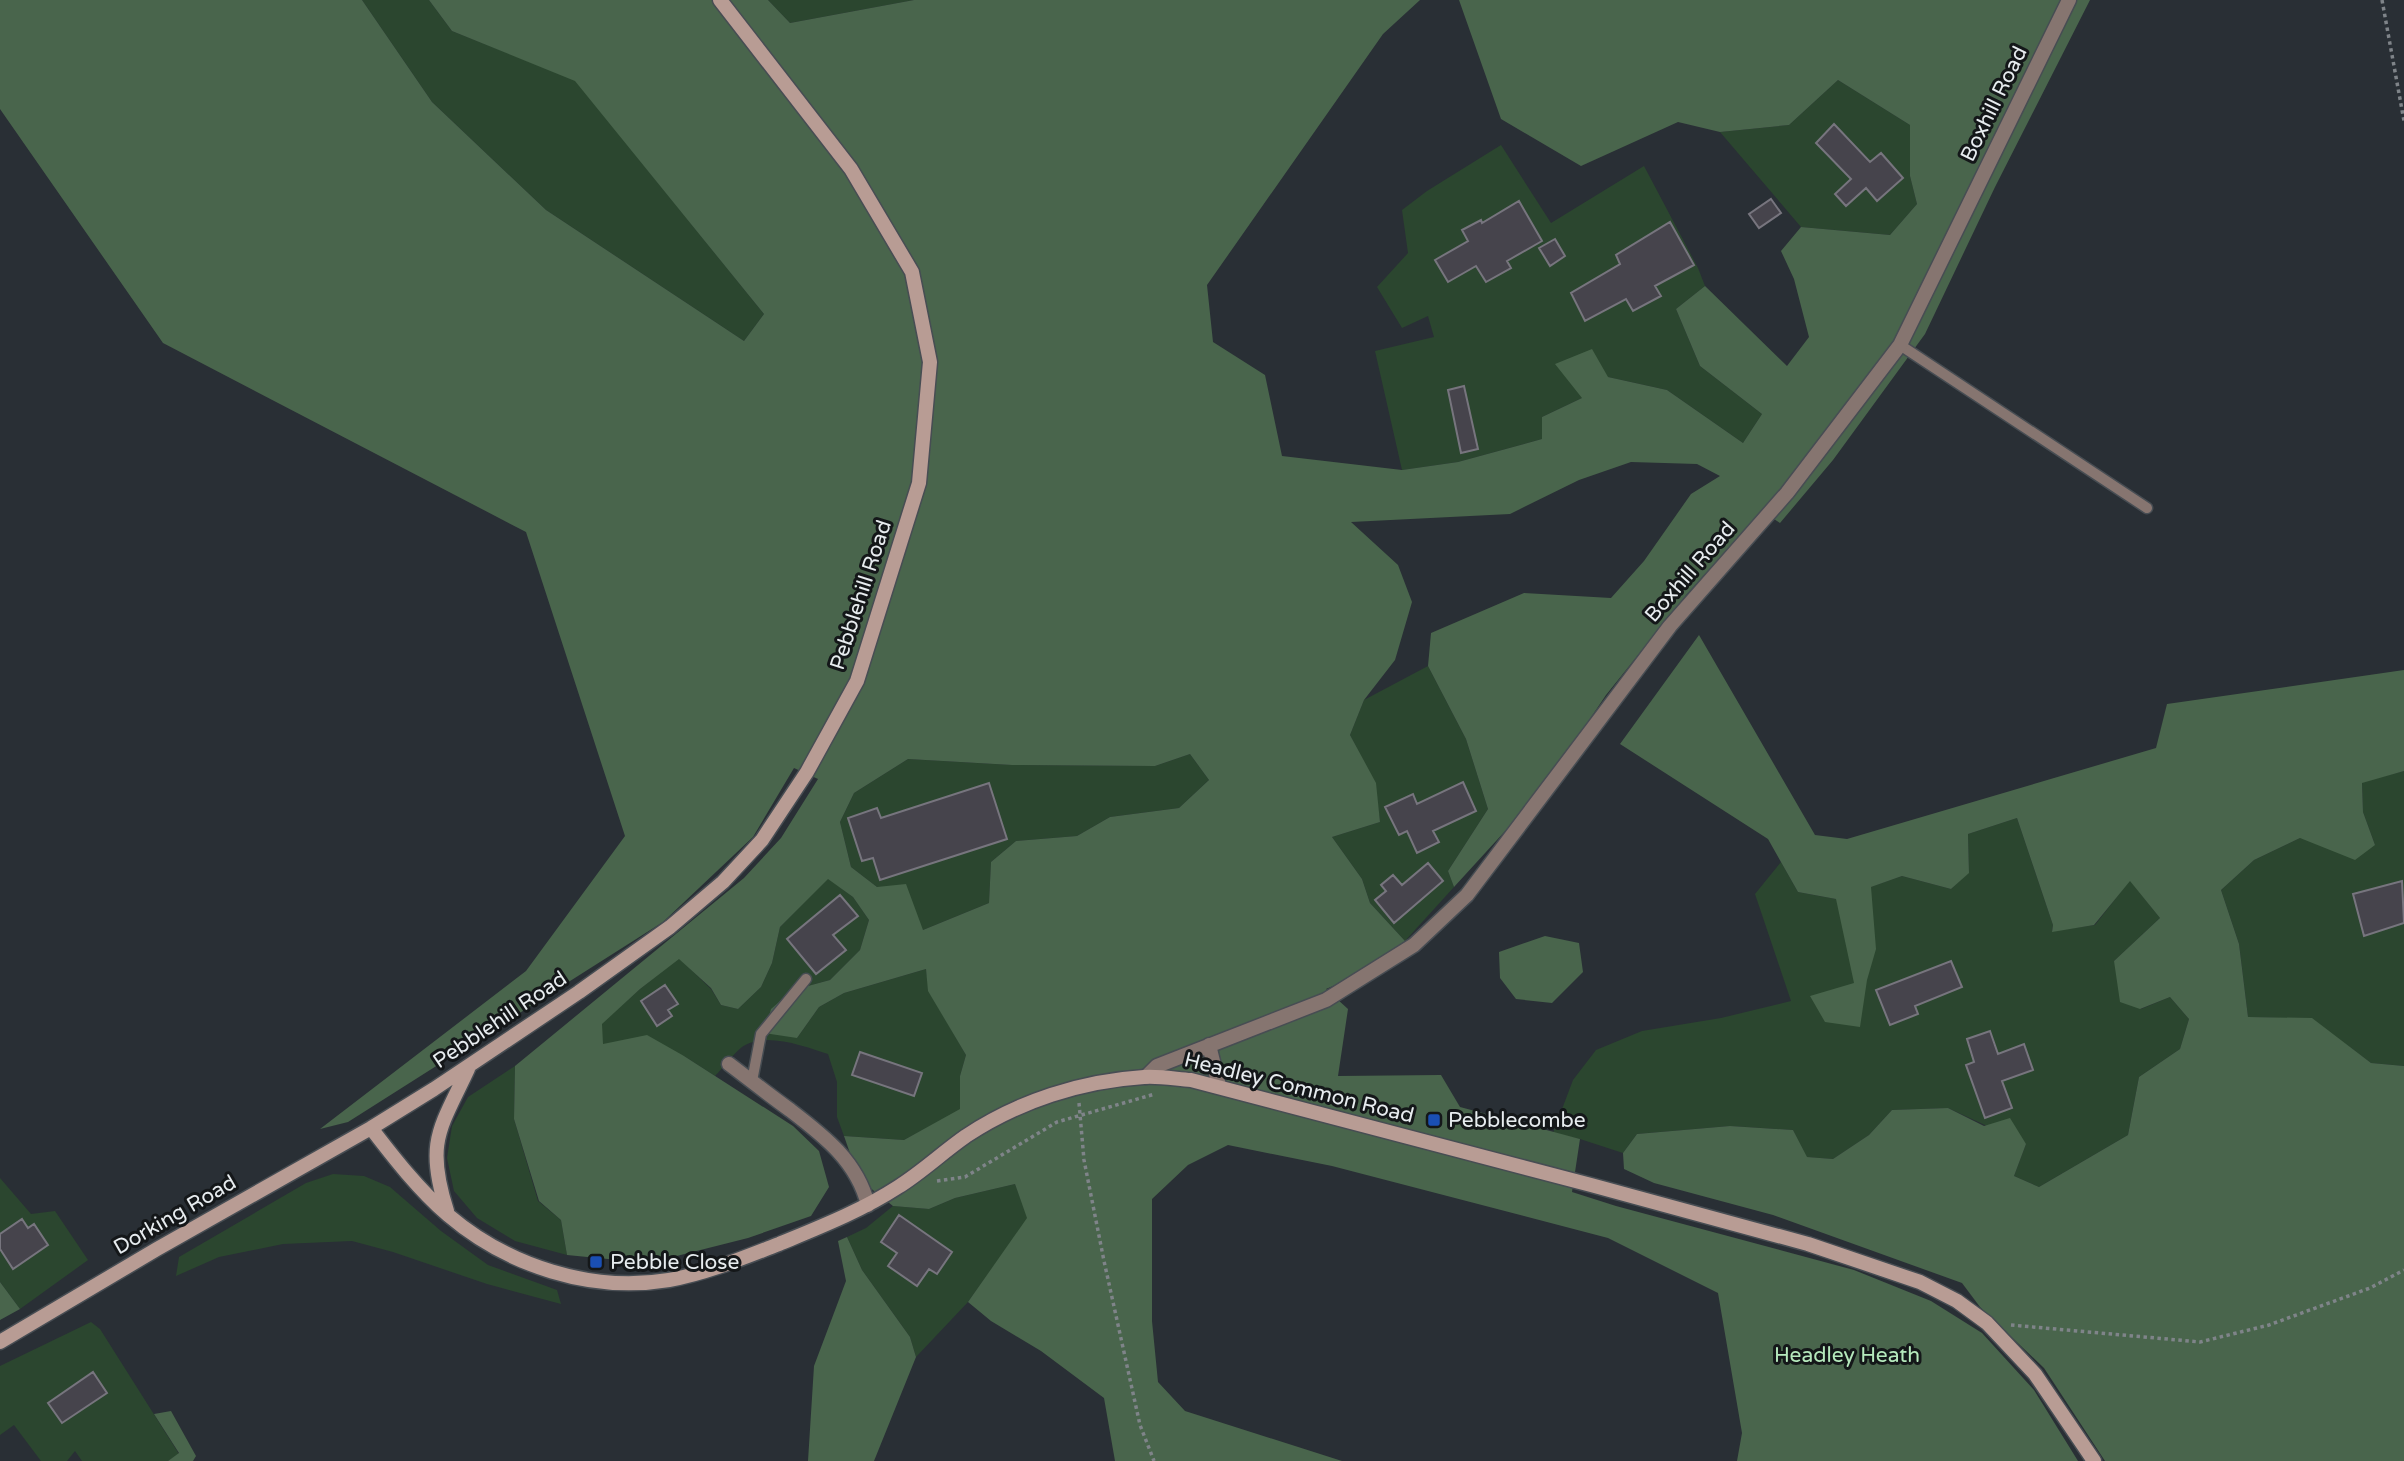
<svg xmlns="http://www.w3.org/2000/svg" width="2404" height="1461" font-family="'Varela Round',sans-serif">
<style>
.green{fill:#2b462f}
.forest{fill:#49654c;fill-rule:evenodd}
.building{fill:#46444c;stroke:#77757e;stroke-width:2}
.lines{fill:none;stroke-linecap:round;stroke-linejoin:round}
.lane-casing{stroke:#474d53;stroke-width:13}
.street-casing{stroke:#474d53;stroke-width:17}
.secondary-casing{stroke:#474d53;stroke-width:17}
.path{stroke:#7f8489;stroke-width:3.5;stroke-dasharray:3.5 3.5;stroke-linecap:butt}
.lane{stroke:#867570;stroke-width:10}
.street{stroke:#867570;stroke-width:14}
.secondary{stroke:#b89c94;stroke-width:14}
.transit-dot{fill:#1a4fb4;stroke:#141719;stroke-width:2.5}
.labels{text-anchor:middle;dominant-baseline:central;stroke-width:6;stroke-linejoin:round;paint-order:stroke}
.street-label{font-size:21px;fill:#e7ecef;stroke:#141719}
.poi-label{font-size:21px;fill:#e7ecef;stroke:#141719;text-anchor:start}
.park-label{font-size:21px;fill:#b5e9bc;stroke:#141719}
</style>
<rect width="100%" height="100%" fill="#292f35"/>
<path class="green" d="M362,0h67l23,31 123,49 189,234 -20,27 -198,-131 -114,-108z
M768,0h146l-124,23z
M1838,80l72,45v51l7,28 -27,31 -89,-8 -81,-95 69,-7z
M1501,145l50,78 93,-57 54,102 7,18 -29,23 24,57 62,48 -19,29 -76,-53 -59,-13 -26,21 -40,19v22l-84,23 -56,8 -27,-119 59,-14 -6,-21 -26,12 -25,-41 31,-34 -6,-43 25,-19z
M1428,666l38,73 22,70 -40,62 6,16 -49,54 -35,-38 -8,-24 -30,-42 48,-15 -5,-39 -25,-48 14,-35z
M1190,754l19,26 -30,28 -69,9 -33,19 -61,5 -25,21 -2,41 -66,27 -46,-43 -26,-20 -11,-45 14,-29 54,-34 104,6 143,1z
M2404,771v295l-33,-3 -59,-44 -64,-2 -9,-73 -18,-54 33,-30 46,-22 75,7 -12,-33 -1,-30z
M2017,818l36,107 -1,6 43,-6 35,-45 30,38 -46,43 27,48 29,-12 19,22 -9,30 -41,28 -11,58 -89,52 -25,-11 12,-32 -78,-36 -56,2 -23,25 -36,24 -27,-2 -13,-27 -63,-4 -93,8 -14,19 -43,-14 -27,-6 20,-53 23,-30 46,-19 79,-13 70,-17 -36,-107 26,-32 17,30 38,7 66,-23 49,13 18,-17 -1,-38z
M828,878l25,19 16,23 -9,30 -30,30 -37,10 4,48 22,-31 25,-14 82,-24 3,22 37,64 -6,21v34l-56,30 -60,-4 -7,-19v-35l-9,-28c-23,-7 -63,-23 -86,-7 -10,8 -18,20 -27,29l-31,-20 -82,-11v-22l38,-34 39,-31 32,31 10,16 17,4 23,-22 11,-24 8,-36z
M515,1066l-1,53 24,82 23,19 6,35 -52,-14 -38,-23 -23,-27 -7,-33 5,-32 16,-29z
M333,1174l31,2 26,11 51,44 47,34 69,25 4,14 -74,-20 -94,-32 -41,-11 -69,3 -64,13 -43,19 3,-19 127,-74z
M0,1178l31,36 24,-3 33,49 -68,49 -20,-27z
M1015,1184l13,34 -60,84 -52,55 -6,-20 -48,-67 -15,-33 19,-9 27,-22 36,3 26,-11z
M91,1322l9,7 79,125 -11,7h-86l-7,-10 -8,10h-26l-27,-36 -14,10v-69z"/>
<path class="forest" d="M0,0h362l70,102 114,108 198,131 20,-27 -189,-233 -123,-50 -23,-31h339l22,23 124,-23h506l-37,34 -176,251 6,57 52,33 17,81 120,14 56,-8 84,-23v-22l40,-19 -27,-34 37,-15 16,28 59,13 76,53 19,-29 -62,-48 -24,-57 29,-23 82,80 22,-29 -15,-58 -13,-28 20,-24 89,8 27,-31 -7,-28v-51l-72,-45 -49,45 -69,7 -42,-10 -97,44 -80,-47 -42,-119h631l-95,187 -70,147 -92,126 -53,63 -18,-12 -75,83 -81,101 -45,67 -54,67 -53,58 -6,-16 40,-62 -22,-70 -38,-73 3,-33 93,-40 87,5 33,-37 47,-67 29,-18 -23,-12 -66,-2 -52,18 -69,34 -159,8 47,43 14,37 -17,58 -31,40 -14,35 26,48 4,39 -48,15 30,42 8,24 35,38 -51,36 -28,12 22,20 -10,67 103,-1 19,32 120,32 -8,53 44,14 238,64 77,31 51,32 52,57 44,71h-341l5,-28 -24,-140 -110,-55 -276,-72 -104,-21 -40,20 -36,34v122l6,61 27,29 157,50h-227l-11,-63 -63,-47 -50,-30 -23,-19 59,-84 -12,-34 -60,14 -26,11 -36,-3 -34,-27 -15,-43 60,4 56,-31v-33l6,-21 -38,-64 -2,-22 -82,24 -25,14 -22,31 -33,-5 7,-24 22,-19 37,-10 30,-30 9,-30 -16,-23 -25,-18 -48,48 -8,36 -11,24 -23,22 -17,-4 -10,-17 -32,-29 -39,30 -38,35 1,20 44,-9 37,21 109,70 26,25 10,36 -18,29 -63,22 -99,25 -82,-8 -6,-35 -22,-19 -25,-82 1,-53 229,-188 37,-40 37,-59 -24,-11 -41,69 -90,85 -315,200 -28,7 206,-158 99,-135 -99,-304 -363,-189 -163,-234zM1190,754l19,26 -30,28 -69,9 -33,19 -61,5 -25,21 -2,41 -66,27 -17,-46 -29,3 -26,-20 -11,-45 14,-29 54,-34 104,6 143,1z
M1699,635l116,200 32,4 309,-91 11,-44 237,-34v101l-42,12 1,29 12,33 -20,15 -55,-22 -46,22 -33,30 18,54 9,73 64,1 59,45 33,3v395h-299l-61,-93 -64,-61 -18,-24 -189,-68 -119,-32 -30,-14 -1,-16 14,-19 93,-8 63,4 14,27 26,2 36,-24 23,-25 56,-2 36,18 26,-8 16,26 -12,32 25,11 89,-52 11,-58 41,-28 9,-30 -19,-22 -30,12 -20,-7 -6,-41 46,-43 -30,-37 -36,44 -42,7 1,-7 -36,-107 -49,16 1,39 -18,16 -49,-13 -31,11 5,62 -9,31 -7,47 -35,-5 -15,-26 44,-13 -18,-84 -38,-7 -30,-53 -148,-95z
M1545,936l34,7 4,29 -31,31 -36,-4 -16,-21 -1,-26z
M847,1237l15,33 48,67 6,20 -42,104h-66l6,-95 32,-85 -8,-40z
M0,1282l20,27 -20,11z
M171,1411l25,45 -3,5h-25l11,-8 -25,-39z"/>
<path class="building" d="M1834,124l36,38 11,-9 22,25 -26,23 -11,-13 -20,18 -11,-12 16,-15 -35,-36z
M1771,199l10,14 -22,15 -10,-14z
M1519,201l23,40 -35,20 4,7 -25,14 -10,-16 -28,16 -13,-22 33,-19 -6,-11 19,-10 1,3z
M1670,222l24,43 -39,21 6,10 -28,15 -7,-12 -41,22 -14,-28 49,-29 -4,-9z
M1555,239l10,17 -15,10 -11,-18z
M1464,386l14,63 -17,4 -13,-63z
M1463,782l13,29 -43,20 6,11 -22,11 -10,-22 -8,4 -14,-28 28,-13 4,10z
M989,783l18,56 -127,41 -7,-22 -11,3 -14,-43 29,-10 4,10z
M1428,863l15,18 -49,42 -19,-23 11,-9 -5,-6 12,-10 9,10z
M2402,881l2,42 -40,13 -11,-42z
M840,895l18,21 -25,19 13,15 -30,24 -29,-35z
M1951,961l11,26 -47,19 3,8 -28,11 -14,-35z
M665,985l13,19 -10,6 4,6 -15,10 -16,-25z
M1990,1031l8,23 26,-10 9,26 -31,11 10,27 -27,10 -19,-53 8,-3 -7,-23z
M860,1052l62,21 -8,23 -62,-21z
M899,1215l53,37 -15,22 -8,-5 -12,17 -29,-20 9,-13 -16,-11z
M22,1219l6,9 6,-4 14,21 -35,24 -13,-20v-15z
M93,1372l14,21 -45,30 -14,-20z"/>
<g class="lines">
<g class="lane-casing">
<path id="lane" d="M1900,345l247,163
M752,1081l9,-47 45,-55"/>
</g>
<g class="street-casing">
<path id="street" d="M1209,1045l10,41
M729,1064c20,15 40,31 61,46 34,26 67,51 78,95
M1146,1077l11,-11 169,-66 88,-55 53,-50 203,-269 117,-133 113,-148 169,-345"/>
</g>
<g class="secondary-casing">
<path id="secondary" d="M371,1128c23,30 48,62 77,87 60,51 143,78 221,65 38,-7 74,-22 110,-36 41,-17 82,-33 119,-57 24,-15 45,-35 68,-51 53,-35 115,-55 178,-59 16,-1 32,2 47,3l400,105 217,59 112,38 37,19 30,22 48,51 59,87
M447,1211c-22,-69 -7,-82 21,-142
M0,1342l157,-93 214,-121 63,-39 145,-97 91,-65 53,-45 39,-42 45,-68 50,-91 62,-198 11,-121 -18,-90 -61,-103 -131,-169"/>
</g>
<path class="path" d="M2382,0l22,121
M1079,1103l5,57 20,101 36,164 14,36
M937,1181l28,-4 92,-55 98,-28
M2011,1325l189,17 69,-17 101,-37 34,-18"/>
<use href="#lane" class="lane"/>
<use href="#street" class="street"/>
<use href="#secondary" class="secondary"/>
</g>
<g class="transit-dot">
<rect x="1427" y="1113" width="14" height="14" rx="3.5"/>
<rect x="589" y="1255" width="14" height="14" rx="3.5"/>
</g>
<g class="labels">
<g class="street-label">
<text transform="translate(1994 104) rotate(-64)">Boxhill Road</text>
<text transform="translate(1690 572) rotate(-49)">Boxhill Road</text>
<text transform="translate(861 595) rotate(-72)">Pebblehill Road</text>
<text transform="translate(500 1020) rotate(-34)">Pebblehill Road</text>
<text transform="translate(1299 1088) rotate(14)">Headley Common Road</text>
<text transform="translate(175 1215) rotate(-30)">Dorking Road</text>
</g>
<g class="poi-label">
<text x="1448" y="1120">Pebblecombe</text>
<text x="610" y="1262">Pebble Close</text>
</g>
<g class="park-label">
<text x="1847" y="1355">Headley Heath</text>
</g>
</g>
</svg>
